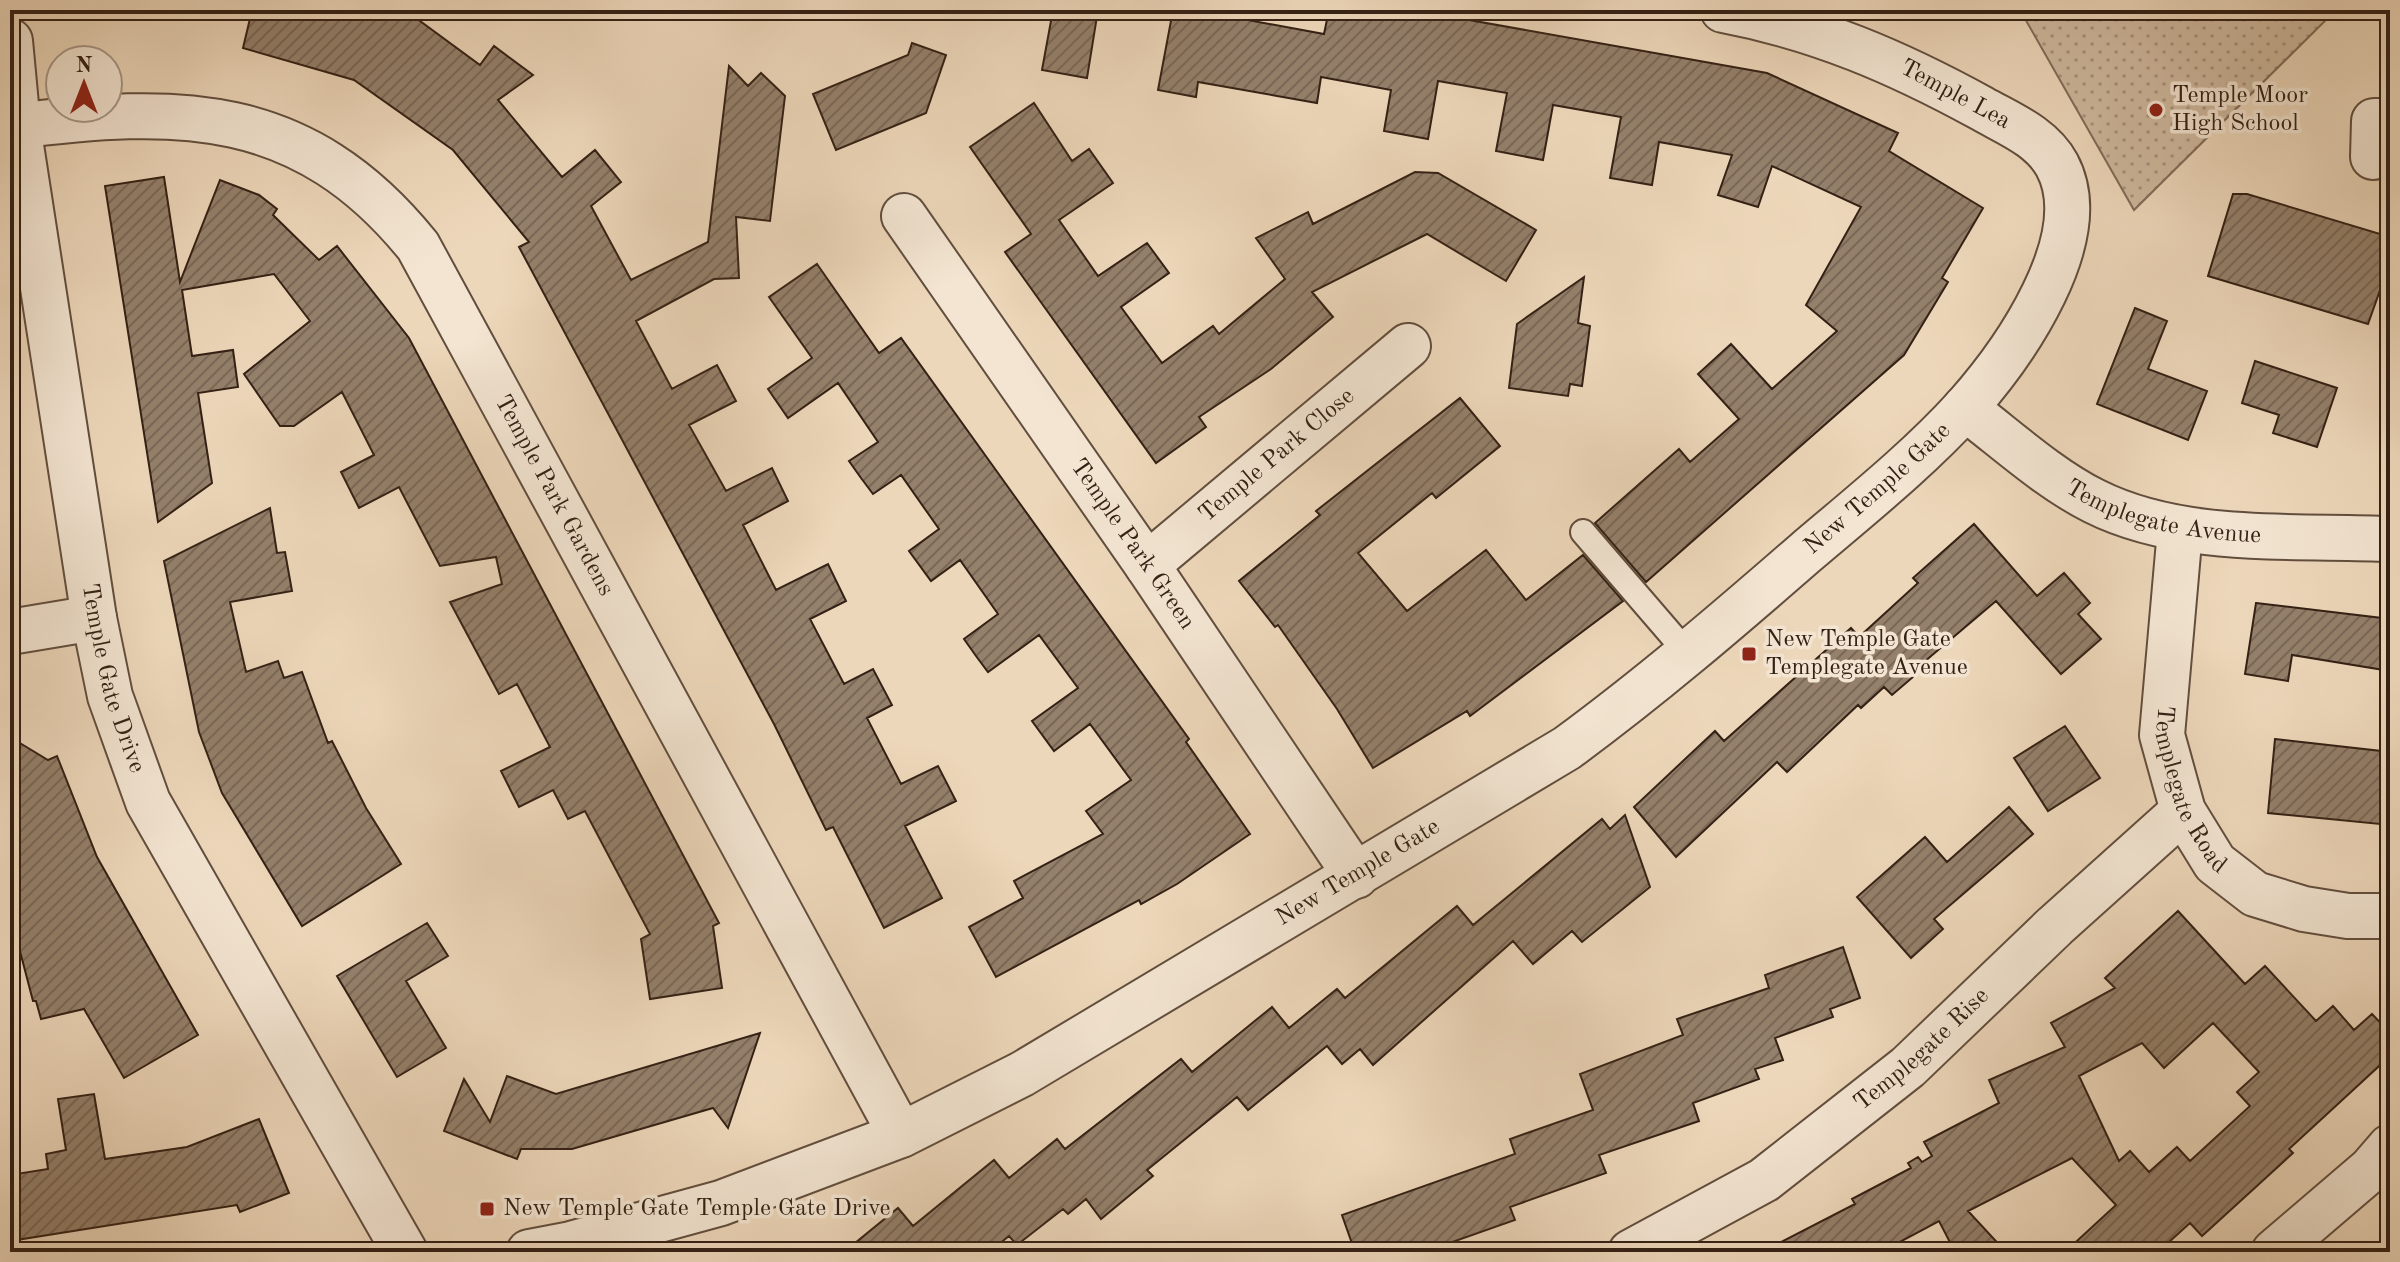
<svg xmlns="http://www.w3.org/2000/svg" width="2400" height="1262" font-family="'Old Standard TT',serif">
<style>
.park{fill:url(#park-dots);stroke:#816c5a;stroke-width:2}
.building{fill:url(#building-hatch);stroke:#342115;stroke-width:2;fill-rule:evenodd}
.lines{fill:none;stroke-linecap:round;stroke-linejoin:round}
.service-casing{stroke:#624e3e;stroke-width:28}
.minor-casing{stroke:#624e3e;stroke-width:48}
.service{stroke:#f3e5d2;stroke-width:24}
.minor{stroke:#f3e5d2;stroke-width:44}
.poi-dot{fill:#8f2418;stroke:#f3e5d2;stroke-width:3}
.labels{text-anchor:middle;dominant-baseline:central;stroke-width:7;stroke-linejoin:round;paint-order:stroke}
.street-label{font-size:24px;fill:#342115;stroke:#f3e5d2}
.poi-label{font-size:24px;fill:#342115;stroke:#f3e5d2;text-anchor:start}
</style>
<defs>
<pattern id="park-dots" width="8" height="8" patternUnits="userSpaceOnUse" patternTransform="scale(2)"><rect width="8" height="8" fill="#ceb89e"/><path d="M2 2h.1M6 6h.1" fill="none" stroke="#a89580" stroke-width="1.8" stroke-linecap="round"/></pattern>
<pattern id="building-hatch" width="6" height="6" patternUnits="userSpaceOnUse" patternTransform="scale(2)"><rect width="6" height="6" fill="#94806b"/><path d="M-1 1l2-2M0 6l6-6M5 7l2-2" fill="none" stroke="#7a6857"/></pattern>
</defs>
<rect width="100%" height="100%" fill="#edd7ba"/>
<filter id="stains"><feTurbulence type="fractalNoise" baseFrequency=".0025" numOctaves="4"/><feColorMatrix values="0 0 0 0 .2 0 0 0 0 .09 0 0 0 0 .02 0 0 0 .5 -.17"/></filter>
<radialGradient id="worn" r=".72"><stop offset=".6" stop-color="#630" stop-opacity="0"/><stop offset="1" stop-color="#630" stop-opacity=".3"/></radialGradient>
<path class="park" d="M2020,10h316l-202,200z"/>
<path class="building" d="M252,10h153l75,55 14,-19 39,29 -35,25 64,77 33,-27 26,32 -30,24 40,74 77,-38 21,-176 19,20 13,-13 24,23 -15,125 -34,-4 3,61 -25,1 -78,42 36,68 45,-24 19,36 -47,24 37,66 46,-23 16,33 -45,24 33,65 52,-26 18,37 -36,18 34,65 29,-15 19,36 -25,13 34,66 37,-18 18,35 -51,25 37,72 -58,30 -51,-101 -7,3 -52,-106 -255,-477 10,-5 -76,-92 -99,-70 -111,-32z
M1053,10h45l-11,68 -45,-8z
M1173,10h21l130,24 5,-24h84l354,63 131,60 -9,18 94,57 -41,70 6,4 -44,73 -258,227 -51,-59 84,-74 11,13 49,-43 -41,-45 33,-30 41,45 65,-58 -31,-26 55,-98 -89,-41 -14,41 -40,-12 14,-40 -73,-13 -7,43 -42,-7 11,-61 -68,-12 -10,55 -47,-9 11,-58 -69,-12 -10,58 -44,-8 7,-41 -70,-13 -4,26 -119,-21 -2,15 -38,-7z
M912,43l34,12 -20,58 -90,37 -23,-56 95,-39z
M1034,103l38,58 17,-12 24,34 -54,37 39,56 49,-33 22,30 -48,34 41,56 51,-37 6,8 66,-55 -29,-41 52,-26 5,12 102,-52 23,1 98,57 -30,51 -79,-47 -115,58 21,25 -62,52 -72,48 7,10 -50,36 -151,-211 26,-18 -61,-87z
M164,177l16,105 40,-102 39,15 18,14 -4,6 46,45 18,-14 72,92 310,585 -6,3 9,62 -72,11 -9,-60 9,-5 -65,-123 -17,8 -15,-29 -34,17 -18,-36 49,-24 -33,-63 -18,10 -49,-92 52,-18 -6,-27 -56,9 -41,-79 -40,21 -18,-36 33,-17 -32,-63 -48,34h-14l-36,-52 66,-53 -36,-47 -92,16 10,66 41,-6 5,37 -40,6 14,90 -54,39 -53,-336z
M2233,194h14l143,43v25l-22,62 -160,-48z
M817,264l62,89 22,-15 288,401 -3,3 64,92 -73,50 -36,20 -2,-4 -143,77 -27,-50 54,-29 -9,-17 89,-47 -17,-23 45,-31 -41,-56 -36,27 -22,-30 46,-33 -39,-53 -51,37 -12,-16 -12,-17 34,-25 -38,-54 -29,21 -22,-30 30,-22 -38,-54 -28,19 -12,-16 -12,-17 29,-19 -40,-59 -50,35 -20,-29 44,-31 -43,-61z
M1584,277l-6,46 12,3 -8,60 -12,-2 -2,12 -59,-8 8,-64z
M2135,308l32,13 -19,48 59,22 -19,49 -91,-36z
M2255,361l82,27 -20,59 -44,-14 6,-18 -37,-12z
M1460,398l40,48 -64,52 -4,-5 -74,60 49,58 79,-61 40,50 57,-45 40,46 -153,115 -3,-5 -94,57 -36,-59 -59,-84 -3,2 -36,-46 81,-66 -4,-4z
M270,508l7,45 8,-1 7,39 -62,11 16,70 32,-11 6,17 18,-6 26,71 4,-2 34,67 35,56 -99,62 -80,-133 -23,-61 -35,-171z
M1974,524l63,72 27,-23 26,30 -12,11 23,25 -40,35 -65,-73 -72,61 3,3 -35,30 -8,-8 -23,21 -3,-3 -71,67 -10,-10 -101,95 -42,-50 81,-76 9,10 127,-113 8,9 59,-54 -5,-5z
M2256,603l134,16v52l-98,-16 -4,26 -43,-7z
M2065,726l35,52 -52,33 -34,-53z
M10,737l38,23 9,-4 40,101 101,178 -74,43 -40,-69 -43,10 -5,-18h-3l-23,-88z
M2275,739l115,13v73l-122,-12z
M2009,807l24,27 -99,85 9,10 -32,29 -54,-61 68,-60 22,25z
M1625,815l25,72 -68,55 -10,-11 -39,33 -20,-23 -140,124 -13,-16 -18,15 -15,-18 -79,64 -11,-13 -90,73 6,6 -52,43 -15,-20 -18,15 -5,-5 -46,36 -8,-9 -20,16h-145l54,-44 15,18 81,-66 15,18 48,-39 8,10 116,-90 11,13 80,-65 17,21 48,-39 8,9 112,-92 16,19 129,-106 8,10z
M2178,911l67,73 20,-18 51,55 17,-15 21,24 18,-16 18,19v23l-101,93 4,4 -91,83 -12,-13 -32,29h-93l51,-47 -44,-47 -104,53 38,41h-51l-16,-31 -58,31h-119l93,-48 -3,-5 59,-31 -3,-5 10,-6 4,5 10,-6 -8,-14 75,-39 -10,-23 76,-33 -14,-24 64,-35 -10,-10zM2213,1023l46,49 -22,20 13,14 -60,55 -13,-14 -28,25 -19,-21 -11,10 -40,-85 63,-33 22,25z
M427,923l21,33 -42,25 40,67 -49,29 -60,-101z
M1843,947l17,51 -30,11 3,8 -58,21 8,22 -28,9 4,10 -66,24 6,18 -100,34 7,18 -96,34 5,13 -91,32h-69l-13,-37 173,-61 -5,-15 83,-29 -13,-36 103,-39 -6,-16 92,-31 -4,-13z
M760,1033l-32,95 -15,-20 -141,41h-51l-4,10 -73,-28 20,-52 26,43 17,-46 49,18z
M94,1094l11,65 82,-12 72,-28 30,74 -49,19 -3,-7 -227,36v-66l38,-6 -2,-15 20,-4 -8,-51z"/>
<g class="lines">
<g class="service-casing">
<path id="service" d="M1583,532l105,122"/>
</g>
<g class="minor-casing">
<g id="minor">
<path id="s1" d="M10,41l8,85 76,492 16,78 38,106 257,450"/>
<path id="s2" d="M10,127c168,-22 293,-23 408,119l483,889"/>
<path d="M2373,157l1,-36h16"/>
<path id="s3" d="M904,216l243,349 209,311"/>
<path id="s4" d="M1965,408c41,31 83,70 129,93 87,44 200,34 296,38"/>
<path id="s5" d="M2180,530l-18,205 21,76 32,52 40,31 49,15 44,7h42"/>
<path id="s6" d="M1147,565l261,-219"/>
<path d="M10,632l84,-14"/>
<path id="s7" d="M529,1252l42,-8 150,-41 180,-68 121,-61 545,-326c83,-61 160,-127 238,-195 54,-46 113,-93 161,-146 47,-53 130,-169 91,-242 -16,-29 -48,-41 -76,-57 -84,-46 -163,-80 -258,-98"/>
<path id="s8" d="M1631,1252l133,-72 144,-113 147,-141 128,-115"/>
<path d="M2274,1252l97,-83 19,-22"/>
</g>
</g>
<use href="#service" class="service"/>
<use href="#minor" class="minor"/>
</g>
<g class="poi-dot">
<circle cx="2156" cy="110" r="8"/>
<rect x="1741" y="646" width="16" height="16" rx="4"/>
<rect x="479" y="1201" width="16" height="16" rx="4"/>
</g>
<g class="labels">
<g class="street-label">
<text transform="translate(1955 95) rotate(28)">Temple Lea</text>
<text stroke="none"><textPath href="#s6" startOffset="170">Temple Park Close</textPath></text>
<text stroke="none"><textPath href="#s7" startOffset="1566">New Temple Gate</textPath></text>
<text stroke="none"><textPath href="#s2" startOffset="734">Temple Park Gardens</textPath></text>
<text stroke="none"><textPath href="#s4" startOffset="230">Templegate Avenue</textPath></text>
<text stroke="none"><textPath href="#s3" startOffset="400">Temple Park Green</textPath></text>
<text stroke="none"><textPath href="#s1" startOffset="646">Temple Gate Drive</textPath></text>
<text stroke="none"><textPath href="#s5" startOffset="266">Templegate Road</textPath></text>
<text stroke="none"><textPath href="#s7" startOffset="918">New Temple Gate</textPath></text>
<text stroke="none"><textPath href="#s8" startOffset="356">Templegate Rise</textPath></text>
</g>
<g class="poi-label">
<text x="2172" y="96">Temple Moor<tspan x="2172" dy="28">High School</tspan></text>
<text x="1765" y="640">New Temple Gate<tspan x="1765" dy="28">Templegate Avenue</tspan></text>
<text x="503" y="1209">New Temple Gate Temple Gate Drive</text>
</g>
</g>
<rect width="2400" height="1262" fill="none" stroke="#edd7ba" stroke-width="40"/>
<rect x="12" y="12" width="2376" height="1238" fill="none" stroke="#342115" stroke-width="4"/>
<rect x="20" y="20" width="2360" height="1222" fill="none" stroke="#342115" stroke-width="2"/>
<g transform="translate(84 84)"><circle r="38" fill="#f3e5d2" stroke="#a79786" stroke-width="2"/>
<path d="M0-6L14 30L0 20L-14 30Z" fill="#8f2418"/>
<text y="-12" font-size="22" font-weight="bold" text-anchor="middle" fill="#342115">N</text>
</g>
<rect width="100%" height="100%" filter="url(#stains)"/>
<rect width="100%" height="100%" fill="url(#worn)"/>
</svg>
